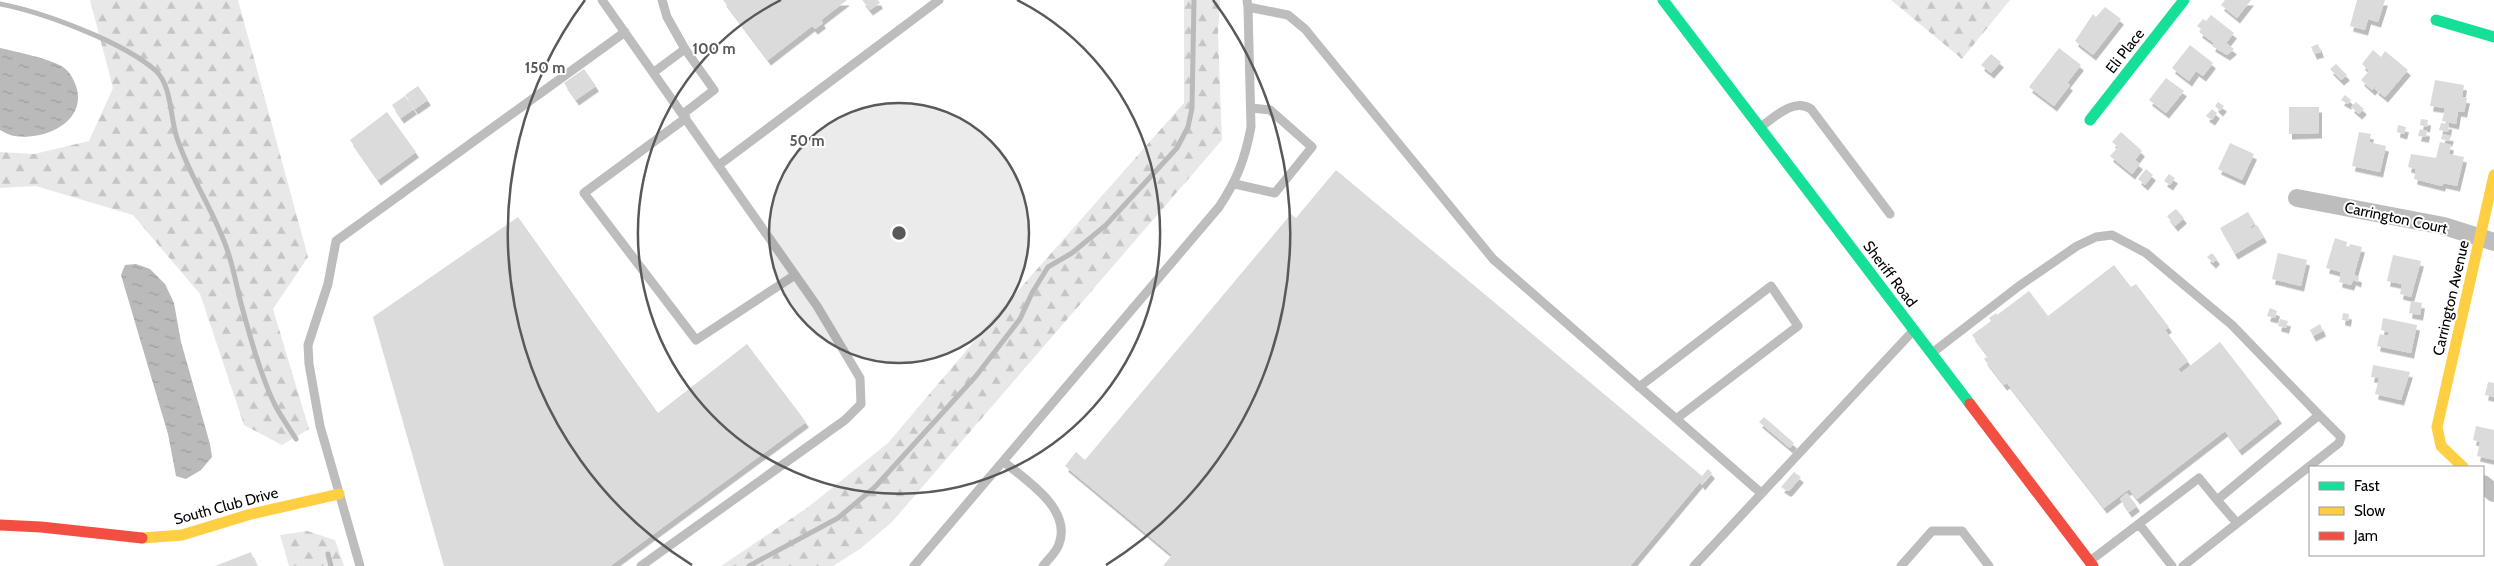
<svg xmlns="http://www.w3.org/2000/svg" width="2494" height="566" font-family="Cabin,sans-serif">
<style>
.forest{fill:url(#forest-firs)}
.water{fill:url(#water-ripples)}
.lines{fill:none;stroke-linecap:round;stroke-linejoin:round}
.stream{stroke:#bababa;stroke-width:5}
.building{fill:#dbdbdb;filter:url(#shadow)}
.lane{stroke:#bdbdbd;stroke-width:9}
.street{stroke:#bdbdbd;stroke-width:18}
.fast{stroke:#16e098;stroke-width:11}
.slow{stroke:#ffcf43;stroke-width:11}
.jam{stroke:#f24e42;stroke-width:11}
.ring{fill:none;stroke:#595959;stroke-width:2.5}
.labels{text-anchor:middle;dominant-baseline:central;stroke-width:4;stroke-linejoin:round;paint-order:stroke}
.street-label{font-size:15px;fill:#000;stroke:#fff}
.centre{fill:#595959;stroke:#fff;stroke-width:2.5}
.ring-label{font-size:15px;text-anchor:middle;font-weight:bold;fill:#595959;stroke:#fff;stroke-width:4;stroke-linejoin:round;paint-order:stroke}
</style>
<defs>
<pattern id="forest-firs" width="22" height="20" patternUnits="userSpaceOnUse" patternTransform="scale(1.25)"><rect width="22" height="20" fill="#e8e8e8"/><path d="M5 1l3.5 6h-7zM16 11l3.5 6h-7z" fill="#c5c5c5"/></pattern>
<pattern id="water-ripples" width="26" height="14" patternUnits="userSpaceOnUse" patternTransform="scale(1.25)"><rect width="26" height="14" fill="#bababa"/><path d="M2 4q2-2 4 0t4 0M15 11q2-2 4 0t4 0" fill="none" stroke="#9e9e9e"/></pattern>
<filter id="shadow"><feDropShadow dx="3" dy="5.5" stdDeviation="0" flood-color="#0004"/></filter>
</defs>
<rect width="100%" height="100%" fill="#fff"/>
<path class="forest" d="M90,0h148l70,257 -35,52 36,120 -27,16 -38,-20 -44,-131 -67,-79 -97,-29 -36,2v-36l34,2 55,-13 24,-53z
M1184,0h36l-2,34 4,106 -330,382 -32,27 -27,17h-112l86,-58 81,-65 105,-124 191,-216z
M1891,0h119l-48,59z
M307,531l28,9 9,26h-55l-9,-31z"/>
<path class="water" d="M0,48c17,4 48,10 63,19 7,5 10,11 13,19 12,36 -32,55 -62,50 -5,-1 -10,-4 -14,-6z
M136,264l14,5 15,15 9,19 7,39 29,102 2,13 -11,13 -15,9 -10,-3 -8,-42 -47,-159 4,-10z"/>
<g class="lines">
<path class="stream" d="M0,4c42,8 124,38 156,67 16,15 14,47 21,67 13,40 38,74 51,114 6,18 9,37 14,55 8,30 20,73 34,100 6,11 14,22 20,32
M328,554l3,12
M749,566l89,-48 37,-31 101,-111 44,-57 12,-26 16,-26 24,-14 34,-28 71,-77 11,-21 4,-19 2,-108"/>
</g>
<path class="building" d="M723,0h124l-26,20 2,3 -8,6 -3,-3 -44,34z
M862,0h16l2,3 -10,7z
M2225,0h26l-14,18 -16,-13z
M2357,0h28l-7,22 -10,-3 -3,11 -15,-4z
M2105,7l16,12 -28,36 -18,-14 18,-27 3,3z
M2211,15l23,18 -8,10 8,6 -7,6 -15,-9 2,-3 -15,-11 2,-3 -4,-3 6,-7 3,2z
M2318,44l3,8 -7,2 -3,-7z
M2190,45l23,18 -10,13 -7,-5 -7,10 -17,-13z
M2059,48l22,17 -14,18 3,2 -16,21 -25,-19z
M2373,50l8,7 4,-6 23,19 -23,27 -10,-8 6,-7 -9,8 -11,-10 8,-9 -7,-7z
M1991,54l10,8 -10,11 -10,-8z
M2336,64l11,11 -6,5 -11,-11z
M584,69l12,17 -20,14 -12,-17z
M2166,78l18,13 -18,22 -17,-13z
M2435,80l29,5 -2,12 5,1 -3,14 -6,-1 -2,13 -14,-3 3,-13 -15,-2z
M418,86l10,14 -13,9 -10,-14z
M2345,95l6,5 -3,4 -7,-4z
M405,96l9,13 -13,9 -9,-13z
M2218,102l6,4 -4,5 -5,-5z
M2356,102l8,7 -5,5 -8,-7z
M2289,107h30v26l-30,1z
M2212,109l5,4 -5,7 -6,-4z
M387,112l29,40 -38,28 -28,-40z
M2421,119l7,1 -1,7 -7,-2z
M2441,123l8,1 -1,8 -9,-2z
M2398,125l8,2 -2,7 -7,-2z
M2420,129l7,2 -1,6 -8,-1z
M2121,132l21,19 -7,9 5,4 -8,10 -22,-18 8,-9 -6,-5z
M2359,132l12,2 -2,8 17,4 -6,26 -28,-6z
M2443,134l8,2 -2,5 -8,-2z
M2440,142l11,3 -2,9 15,3 -7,29 -14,-3 -1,3 -28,-7 2,-10 -8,-2 3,-13 25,4z
M2230,143l24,11 -12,26 -24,-11z
M2146,169l7,6 -8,10 -7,-6z
M1336,170l366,306 6,-7 4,4 -10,12 -2,-3 -70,84h-467l9,-11 -107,-89 11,-14 9,8 206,-246 5,4z
M2169,174l6,4 -5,7 -6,-4z
M2176,209l8,9 -9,8 -8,-10z
M2248,212l7,12 -5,3 1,2 6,-4 7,12 -29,17 -15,-26z
M518,217l140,196 89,-69 59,78 -196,144h-166l-71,-249z
M2335,238l12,4 -1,4 3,1 1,-3 12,3 -8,28 5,2 -1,5 -5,-2 -2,5 -12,-3 2,-10 -15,-4z
M2212,253l5,6 -4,4 -6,-6z
M2278,253l29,7 -6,26 -29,-7z
M2393,255l28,6 -10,36 -11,-3 2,-10 -15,-3z
M2114,265l17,22 5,-3 33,43 -4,3 23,31 -10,8 3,4 39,-31 59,76 -40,32 -14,-19 -88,68 -8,-10 -25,19 -97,-125 -3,2 -20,-26 4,-3 -16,-21 19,-14 -2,-3 7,-5 1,2 32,-24 19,25z
M2411,301l11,2 -2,12 -11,-2z
M2270,308l7,3 -2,7 -8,-2z
M2343,313l6,1 -1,7 -6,-1z
M2383,318l34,7 -6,28 -34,-7 3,-12 8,2 1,-4 -8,-2z
M2280,319l8,2 -2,7 -8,-2z
M2320,324l3,7 -10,5 -3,-6z
M2373,365l37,7 -9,28 -26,-6 4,-16 -8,-1z
M2488,382l6,1v14l-9,-2z
M1764,417l30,26 -4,5 -31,-26z
M2476,426l18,4v30l-17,-4 3,-14 -7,-2z
M1794,472l7,5 -12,14h-2l-6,-4z
M2127,493l10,13 -8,6 -9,-13z
M251,552l6,14h-42z"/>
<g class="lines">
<path class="lane" d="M602,0l215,306 43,72 1,26 -16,16 -204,146
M662,0l5,17 18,32
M1247,0l1,7 40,8 17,14 188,230 268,234
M654,72l31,-23 29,41 -31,24
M686,118l-102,75 112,147 99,-65
M1762,126c14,-10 32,-28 49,-17l79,105
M719,165l220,-165
M1235,184l40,9 37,-46 -42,-37 -19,-2
M1932,353l87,-67 58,-40 19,-9 16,-2 34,18 86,72 87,90 -102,85 19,22
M1639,387l132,-101 27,40 -122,93
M1004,462c23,19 68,47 55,82 -2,8 -11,15 -16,22
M2139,524l33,42
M2090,561l109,-83 18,22
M360,566l-40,-140 -11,-62 -1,-19 20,-61 8,-43 289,-209
M914,566l305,-359c18,-27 26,-48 32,-80l-3,-120
M1694,566l218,-234
M1901,566l31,-35h30l27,35
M2183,566l156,-123 2,-6 -22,-22"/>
<path class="street" d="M2297,198l147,28 50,16
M2483,484l11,9"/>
<path class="fast" d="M1663,0l307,404
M2436,20l58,17
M2090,120l94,-120"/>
<path class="slow" d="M2463,467l-22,-21 -4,-19 57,-252
M142,538l40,-3 69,-21 88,-20"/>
<path class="jam" d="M1970,404l123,162
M0,525l41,2 101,11"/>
</g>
<circle cx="899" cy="233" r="130" fill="#595959" fill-opacity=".12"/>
<g class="ring">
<circle cx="899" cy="233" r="130"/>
<path d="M1017 0A261 261 0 1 1 781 0"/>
<path d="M692 565A391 391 0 0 1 585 0M1213 0A391 391 0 0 1 1106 565"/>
</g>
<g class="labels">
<g class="street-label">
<text transform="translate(2125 51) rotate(-52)">Eli Place</text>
<text transform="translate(2396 218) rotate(12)">Carrington Court</text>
<text transform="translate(1890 274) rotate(53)">Sheriff Road</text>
<text transform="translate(2451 298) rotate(-77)">Carrington Avenue</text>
<text transform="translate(226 506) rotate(-15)">South Club Drive</text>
</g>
</g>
<circle cx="899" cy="233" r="8" class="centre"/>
<g class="ring-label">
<text x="714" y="54">100 m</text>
<text x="545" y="73">150 m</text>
<text x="807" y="146">50 m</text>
</g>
<rect x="2309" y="466" width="175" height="90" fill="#ffffff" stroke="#999999"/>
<rect x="2319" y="482" width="25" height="8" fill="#16e098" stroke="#999999"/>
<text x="2354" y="491" font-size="15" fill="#000000">Fast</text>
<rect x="2319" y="507" width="25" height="8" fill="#ffcf43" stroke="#999999"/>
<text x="2354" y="516" font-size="15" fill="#000000">Slow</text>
<rect x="2319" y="532" width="25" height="8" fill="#f24e42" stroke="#999999"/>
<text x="2354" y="541" font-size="15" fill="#000000">Jam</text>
</svg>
